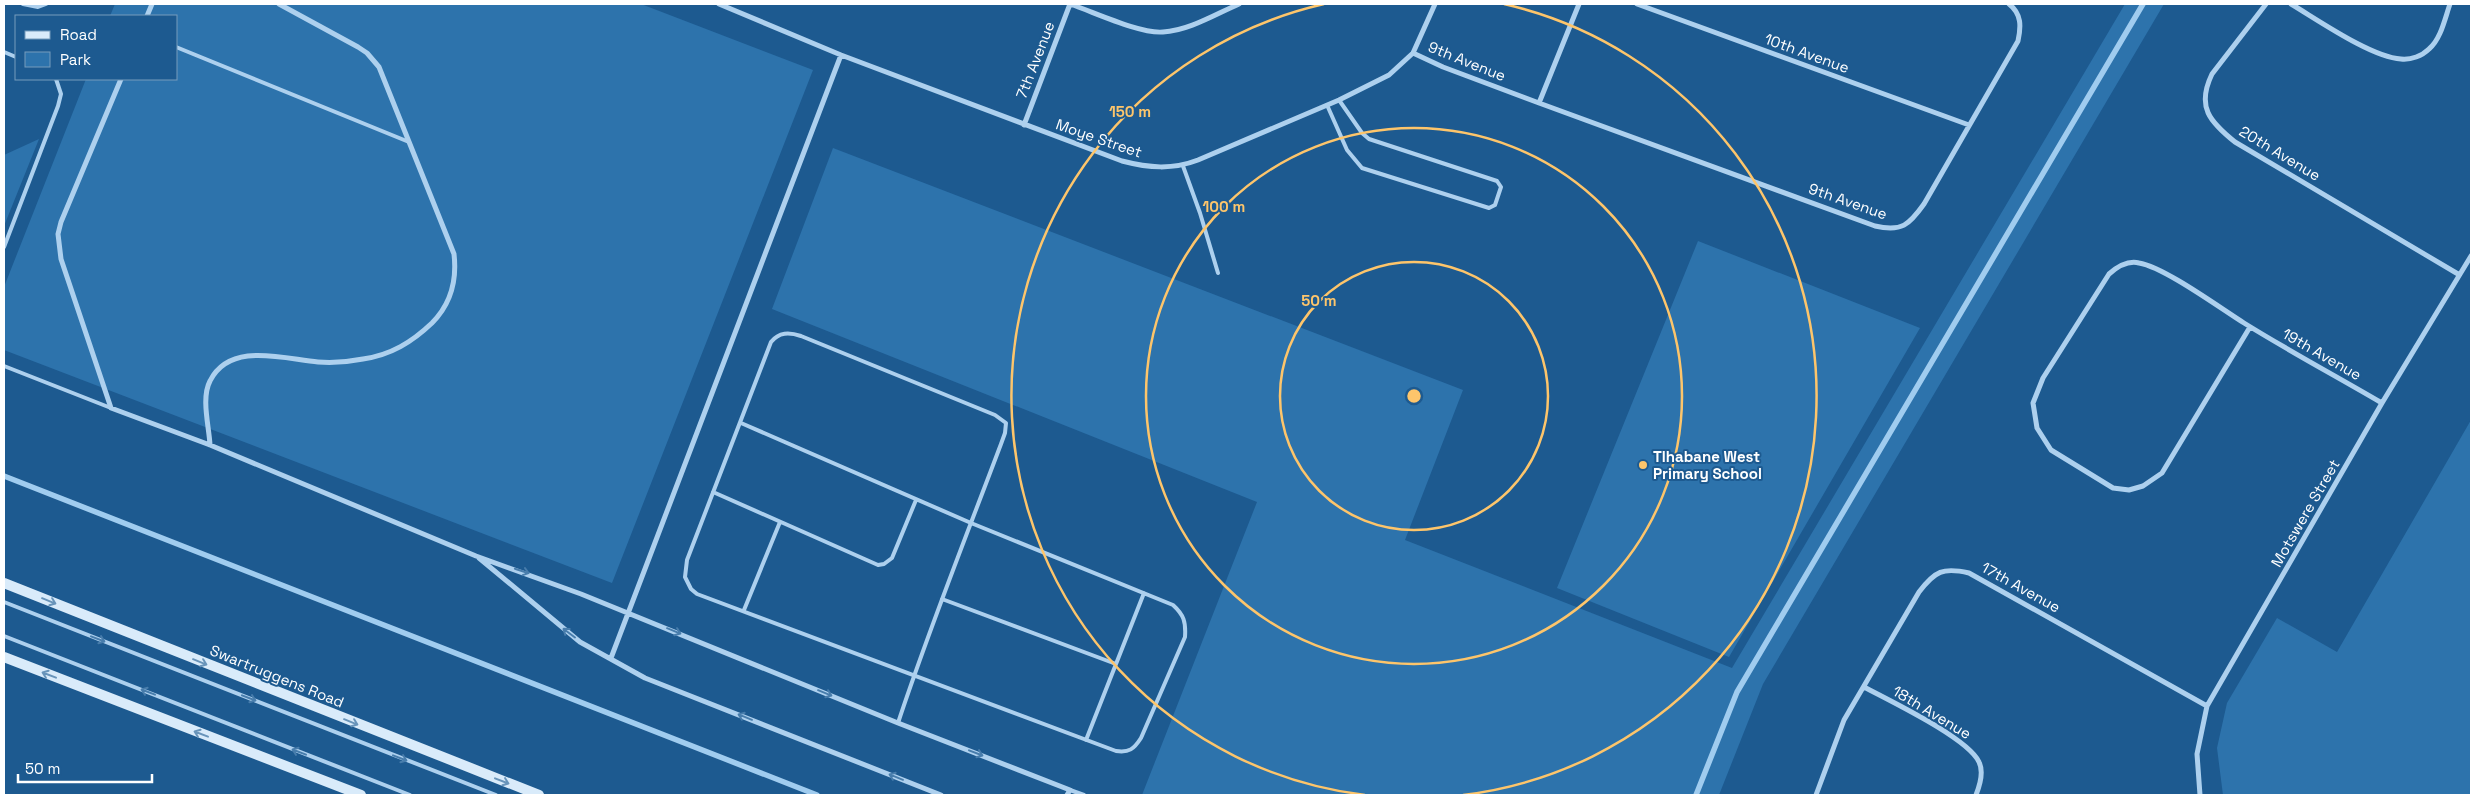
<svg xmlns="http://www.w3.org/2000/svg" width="2475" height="799" font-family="'Space Grotesk',sans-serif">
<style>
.green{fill:#2d73ac}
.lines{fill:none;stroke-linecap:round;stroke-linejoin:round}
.stream{stroke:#a0ccef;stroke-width:5.5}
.lane{stroke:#add0ee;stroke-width:4}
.street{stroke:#add0ee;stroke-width:5}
.secondary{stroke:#d9ebfa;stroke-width:10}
.oneway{stroke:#487dac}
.oneway2{stroke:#6894ba}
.ring{fill:none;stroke:#fdc56b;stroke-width:2.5}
.poi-dot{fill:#fdc56b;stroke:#1d5a90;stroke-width:2}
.labels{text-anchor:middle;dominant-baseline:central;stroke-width:4;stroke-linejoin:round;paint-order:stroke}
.street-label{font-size:15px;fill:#fff;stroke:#1d5a90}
.poi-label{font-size:15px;font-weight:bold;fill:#fff;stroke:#1d5a90;text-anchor:start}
.centre{fill:#fdc56b;stroke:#1d5a90;stroke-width:2.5}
.ring-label{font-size:15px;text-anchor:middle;font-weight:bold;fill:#fdc56b;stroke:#1d5a90;stroke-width:4;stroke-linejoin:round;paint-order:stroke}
</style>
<rect width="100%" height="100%" fill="#1d5a90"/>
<path class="green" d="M115,4h526l172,66 -201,513 -608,-233v-63l82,-208h90v-63h-66z
M2125,4h39l-401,680 -44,111h-577l115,-293 -485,-193 61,-161 630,242 -58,150 327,128z
M39,139l-35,87v-71z
M1698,241l222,87 -191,329 -172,-69z
M2471,420v375h-248l-6,-47 10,-45 50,-85 60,34z"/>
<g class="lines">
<path class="stream" d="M4,476l813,319
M1696,795l41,-103 406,-688"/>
<path class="lane" d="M23,4l15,3 8,-3
M176,47l233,95
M4,52l12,5
M1327,105l20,45 15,18 127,40 6,-3 6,-18 -4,-6 -128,-42 -7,-6 -23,-33
M1183,166l17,47 18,60
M4,247l54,-141 3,-12 -5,-15
M4,366l107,42
M741,423l230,100 202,82c11,10 13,17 12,32l-44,101c-7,11 -12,15 -25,13l-419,-157 -6,-5 -6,-12 2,-17 84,-218c8,-10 18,-10 30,-6l194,79 11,8 -1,10 -4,11c-35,93 -72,185 -103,279
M713,492l165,73 6,-1 8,-6 24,-58
M942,599l174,65
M4,602l492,193
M744,610l36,-88
M4,636l406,159
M1086,740l58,-147
M1070,790l14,5"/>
<path class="street" d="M719,4l122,51 281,106c27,7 50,9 76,-1l141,-60 50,-25 24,-22 22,-49
M1070,4c24,8 70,30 93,28 25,-1 53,-18 76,-28
M1637,4l332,121
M2266,4l-54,70c-16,33 -2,48 23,68l223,132
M2291,4c27,16 80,53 110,55 10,1 21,-3 28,-10 12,-10 16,-31 21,-45
M147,16l5,-12
M1413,53l30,14 96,36 336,123c27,6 34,-1 49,-22l94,-163c3,-14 4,-27 -9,-37
M121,79l-60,143 -3,12 3,25 50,149 99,37 266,111 105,38 317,129 172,67 -3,5
M1539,103l40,-99
M1024,125l46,-121
M2250,327l-88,146 -19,13 -14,4 -16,-2 -62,-38 -14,-22 -4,-25 10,-25 66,-104c8,-7 18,-14 30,-11 25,4 81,45 105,60 45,28 92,53 138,80
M210,445c-1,-19 -9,-47 0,-64 20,-40 74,-22 108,-19 14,1 30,0 45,-3 28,-4 49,-17 69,-36 19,-19 25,-43 22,-69l-75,-187 -12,-14 -9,-6 -79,-43
M479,558l101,84 65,36 296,117
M611,658l230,-603
M1864,687c26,14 104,51 115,75 5,10 1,23 -3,33
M1816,795l28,-75 75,-128c16,-21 24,-25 50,-19l238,133
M2200,795l-3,-41 10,-48 175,-303 89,-147"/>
<path class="secondary" d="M4,583l535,212
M4,657l357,138"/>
</g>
<defs><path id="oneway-shaft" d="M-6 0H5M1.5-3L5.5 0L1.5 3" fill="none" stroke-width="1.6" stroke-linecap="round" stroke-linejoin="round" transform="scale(1.25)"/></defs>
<g class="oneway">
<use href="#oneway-shaft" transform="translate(522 571) rotate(18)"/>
<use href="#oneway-shaft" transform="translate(674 631) rotate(22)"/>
<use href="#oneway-shaft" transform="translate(569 633) rotate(-143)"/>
<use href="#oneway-shaft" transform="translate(98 639) rotate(21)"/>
<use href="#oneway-shaft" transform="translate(148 692) rotate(-159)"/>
<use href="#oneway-shaft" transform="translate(825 693) rotate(22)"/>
<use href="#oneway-shaft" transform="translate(249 698) rotate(21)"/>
<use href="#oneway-shaft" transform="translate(745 717) rotate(-158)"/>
<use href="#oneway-shaft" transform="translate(299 752) rotate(-159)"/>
<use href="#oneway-shaft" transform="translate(976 753) rotate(21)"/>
<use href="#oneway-shaft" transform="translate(400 758) rotate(21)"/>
<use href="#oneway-shaft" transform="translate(896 777) rotate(-158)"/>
</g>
<g class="oneway2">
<use href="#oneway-shaft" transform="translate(49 601) rotate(22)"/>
<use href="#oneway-shaft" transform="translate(200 662) rotate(22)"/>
<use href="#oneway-shaft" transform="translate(49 675) rotate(-159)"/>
<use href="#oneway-shaft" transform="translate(351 722) rotate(22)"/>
<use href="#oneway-shaft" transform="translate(201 734) rotate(-159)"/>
<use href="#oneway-shaft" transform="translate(502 781) rotate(21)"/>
</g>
<g class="ring">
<circle cx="1414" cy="396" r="134"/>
<circle cx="1414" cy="396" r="268"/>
<path d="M1365 795A402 402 0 0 1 1324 4M1504 4A402 402 0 0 1 1463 795"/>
</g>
<circle class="poi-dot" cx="1643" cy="465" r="5"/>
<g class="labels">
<g class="street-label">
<text transform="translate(1807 53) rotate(20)">10th Avenue</text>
<text transform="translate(1035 60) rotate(-69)">7th Avenue</text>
<text transform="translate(1467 61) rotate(22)">9th Avenue</text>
<text transform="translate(1099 138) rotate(19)">Moye Street</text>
<text transform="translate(2280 153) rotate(31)">20th Avenue</text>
<text transform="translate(1848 201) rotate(19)">9th Avenue</text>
<text transform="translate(2322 354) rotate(30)">19th Avenue</text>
<text transform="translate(2305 513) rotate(-60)">Motswere Street</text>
<text transform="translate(2021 587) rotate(29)">17th Avenue</text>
<text transform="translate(277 676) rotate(22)">Swartruggens Road</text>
<text transform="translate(1932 712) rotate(31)">18th Avenue</text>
</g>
<g class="poi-label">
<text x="1653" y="456">Tlhabane West<tspan x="1653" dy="17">Primary School</tspan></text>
</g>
</g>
<circle cx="1414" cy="396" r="8" class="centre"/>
<g class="ring-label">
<text x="1130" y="117">150 m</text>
<text x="1224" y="212">100 m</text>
<text x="1319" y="306">50 m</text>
</g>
<rect width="2475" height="799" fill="none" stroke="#ffffff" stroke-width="10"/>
<rect x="15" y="15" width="162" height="65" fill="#1d5a90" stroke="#779cbc"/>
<rect x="25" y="31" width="25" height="8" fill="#d9ebfa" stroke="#779cbc"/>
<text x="60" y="40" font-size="15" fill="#ffffff">Road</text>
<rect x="25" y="52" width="25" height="15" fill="#2d73ac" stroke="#779cbc"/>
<text x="60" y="65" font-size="15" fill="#ffffff">Park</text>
<path d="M18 774v8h134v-8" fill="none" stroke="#ffffff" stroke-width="2.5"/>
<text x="25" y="774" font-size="15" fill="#ffffff" stroke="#1d5a90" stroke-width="4" paint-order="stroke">50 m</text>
</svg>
